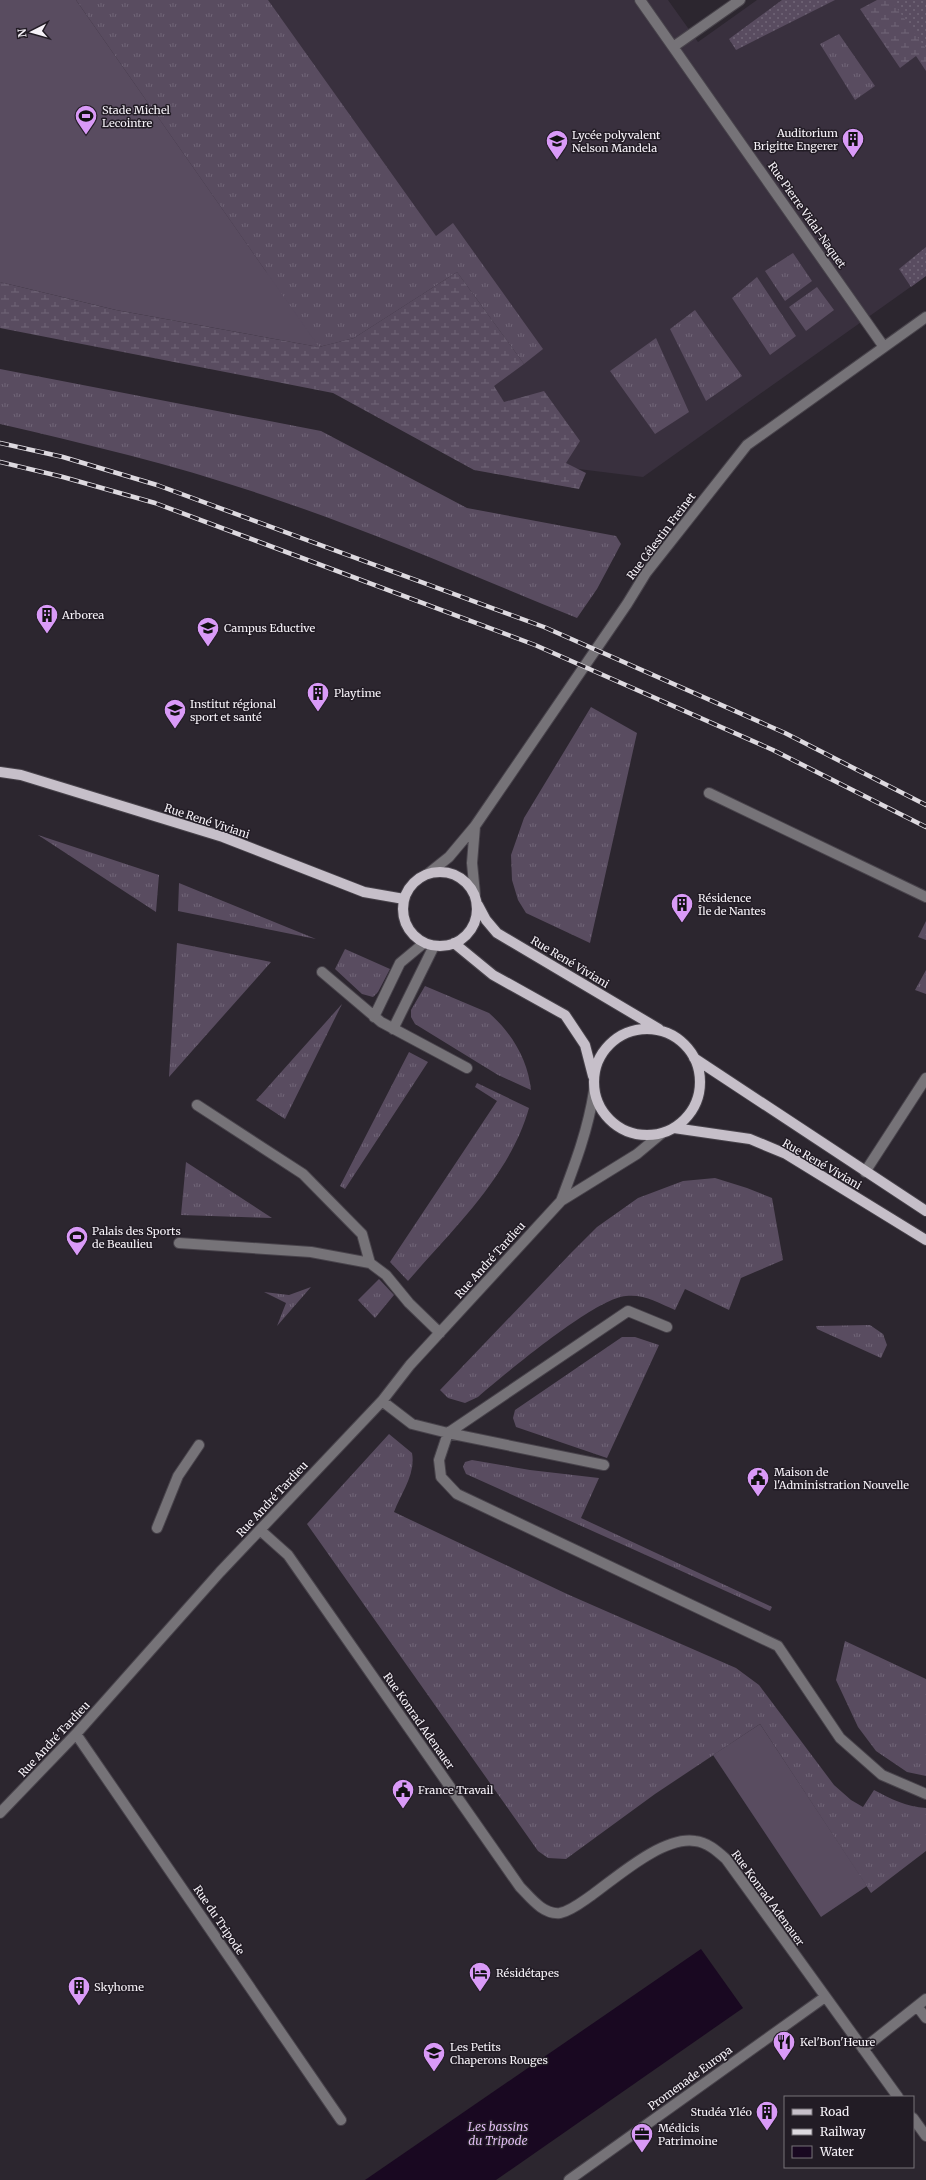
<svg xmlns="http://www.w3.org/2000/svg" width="926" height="2180" font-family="Merriweather,serif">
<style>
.built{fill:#39303e}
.grass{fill:url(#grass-tufts)}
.wetland{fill:url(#wetland-marsh)}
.garden{fill:url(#garden-dots)}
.pitch{fill:#594c60}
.water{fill:#190821}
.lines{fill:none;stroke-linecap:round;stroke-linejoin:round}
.minor-casing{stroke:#48434b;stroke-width:12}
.major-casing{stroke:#48434b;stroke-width:12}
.minor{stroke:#767378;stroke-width:10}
.major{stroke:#c6bfc9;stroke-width:10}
.rail-casing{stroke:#ddd9df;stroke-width:4.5}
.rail{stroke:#221c25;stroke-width:3;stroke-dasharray:9;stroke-linecap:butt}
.labels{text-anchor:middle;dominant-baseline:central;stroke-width:3;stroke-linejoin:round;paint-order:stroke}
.poi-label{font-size:11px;fill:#f6f2f8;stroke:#221c25;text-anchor:start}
.street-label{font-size:11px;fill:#f6f2f8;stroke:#221c25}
.water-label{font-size:12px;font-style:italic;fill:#dfbbf1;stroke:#221c25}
</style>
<defs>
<pattern id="grass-tufts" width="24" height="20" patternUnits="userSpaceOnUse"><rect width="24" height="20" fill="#594c60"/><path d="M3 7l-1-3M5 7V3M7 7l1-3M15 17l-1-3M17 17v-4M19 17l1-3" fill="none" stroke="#716678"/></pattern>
<pattern id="wetland-marsh" width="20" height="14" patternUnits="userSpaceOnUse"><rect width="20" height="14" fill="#594c60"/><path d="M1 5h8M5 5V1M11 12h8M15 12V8" fill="none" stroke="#716678"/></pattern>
<pattern id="garden-dots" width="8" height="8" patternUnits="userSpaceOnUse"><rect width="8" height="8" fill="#594c60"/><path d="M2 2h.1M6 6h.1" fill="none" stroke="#716678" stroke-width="1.8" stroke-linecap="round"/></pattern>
</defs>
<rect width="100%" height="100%" fill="#2c262f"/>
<path class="built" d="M76,0h592l30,42 59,-42h134l35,49v227l-283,201 -154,-19 -149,-93 -73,-92z"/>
<path class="grass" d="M76,0h192l168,236 17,-13 90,126 -19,15 -67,-92 -103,66 -35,9 -319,-65v-244l267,235z
M839,34l36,52 -20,14 -35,-56z
M793,253l19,28 -27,20 -20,-30z
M757,277l39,59 -26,19 -38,-57z
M817,287l17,23 -28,21 -17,-24z
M695,310l47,66 -36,25 -36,-72z
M656,338l33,74 -34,22 -45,-63z
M0,369l321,62 146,77 149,28 5,8 -24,45 -20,29c-104,-42 -205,-87 -311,-122 -87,-30 -176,-51 -266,-72z
M591,707l46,26 -47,210 -64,-30 -8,-13 -6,-20 -1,-25 13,-37z
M38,835l121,40 -3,37z
M179,883l137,56 -138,-28z
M926,921v19l-8,-3z
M177,943l94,19 -102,115z
M345,949l45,20 -12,23 -5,5 -11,-3 -27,-25z
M926,970v24l-11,-4z
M425,986l64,27c23,20 39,47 42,77l-33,-15 -83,-51 -4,-7v-7z
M342,1004l-57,115 -29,-19 2,-2z
M409,1052l19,10 -83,127 -5,-3z
M477,1083l52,25c-19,68 -76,121 -121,173l-18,-19 107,-161 -22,-14z
M186,1162l86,56 -91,-3z
M715,1178l32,10 25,10 11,62 -42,18 -12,32 -44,-21 -10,21c-16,-7 -31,-16 -49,-14 -31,2 -122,79 -148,101l-13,6 -17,-5 -8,-8 131,-137 26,-26 41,-29 45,-17z
M379,1279l15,16 -19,23 -17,-18z
M311,1287l-34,39 9,-23 -22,-11 25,3z
M870,1325l13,9 4,11 -6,13 -64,-29 -1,-3z
M622,1337h13l24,8 -52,113 -91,-31 -3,-9 2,-8z
M389,1434l23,19c4,21 -11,40 -18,59l173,82 169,74 23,17 75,100 17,15 12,7 11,-17c17,9 33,17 52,18v43l-55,42 -111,-169 -105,70 -89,65 -18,-1 -10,-7 -231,-327z
M472,1460l58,10 69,8 -18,40 191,89 -2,4 -304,-137 -3,-7 2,-5z
M845,1641l81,38v97l-19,-4 -31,-21 -18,-24 -22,-47z"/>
<path class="wetland" d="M877,0h34l15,9v62l-10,-15 -16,12 -40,-59z
M457,272l67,92 -30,22 10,16 40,-11 36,50 -14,22 20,10 -7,16 -105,-19 -141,-77 -333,-65v-46l116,28 203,37 35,-9z"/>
<path class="garden" d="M782,0h53l-99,50 -7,-11z
M891,0h35v49z
M926,247v29l-15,11 -12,-18z"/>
<path class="pitch" d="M0,0h76l243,347 -203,-37 -116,-28z
M760,1724l107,162 -46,31 -108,-162z"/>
<path class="water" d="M701,1949l42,59 -247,172h-131z"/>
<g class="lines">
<g class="minor-casing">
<path id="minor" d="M640,0l244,347
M673,47l67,-47
M709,793l217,104
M429,873l20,-16 26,-31 152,-222 19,-31 101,-128 179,-128
M475,894l-3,-31 3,-37
M322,972l59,50 86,46
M374,1017l26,-54 24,-20
M393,1029l41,-83
M197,1105l106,69 59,60 8,29
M865,1172l61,-94
M561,1201c14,-37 27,-71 33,-110
M179,1243l132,9 59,11 16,12 23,28 31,30
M382,1401l30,23 36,9 -9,27 2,17 16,17 321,152 62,92 42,37 44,19
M604,1465l-156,-32 180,-122 39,16
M157,1528l21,-52 21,-31
M260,1530l28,25 232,332c10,10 23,28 40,26 11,-2 23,-12 32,-18 25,-18 71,-59 103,-54 12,1 22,10 31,18l172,238
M76,1734l265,386
M0,1813l76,-79 144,-162 162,-171 28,-36 151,-164 76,-47 24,-20
M917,2006l9,12
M863,2049l63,-50
M913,2118l13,18
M569,2180l256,-183"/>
</g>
<g class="major-casing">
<path id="major" d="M0,772l21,3 202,62 141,55 40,7
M403 909a37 37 0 1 1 74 0a37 37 0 1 1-74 0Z
M478,905l8,15 11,13 162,96
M454,943l39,32 72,40 20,30 8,31
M594 1082a53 53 0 1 1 106 0a53 53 0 1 1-106 0Z
M694,1058l232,153
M674,1128l76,11 36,15 140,86"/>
</g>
<use href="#minor" class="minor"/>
<use href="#major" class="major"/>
<g class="rail-casing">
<path id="rail" d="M0,443l63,14 94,28 387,142 241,106 141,72
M0,462l63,15 92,26 380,142 238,105 153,77"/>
</g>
<use href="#rail" class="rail"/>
</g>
<defs>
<g id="stadium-pin" transform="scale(1.15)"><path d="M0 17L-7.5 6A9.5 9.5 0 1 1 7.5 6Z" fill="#d99af7" stroke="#221c25"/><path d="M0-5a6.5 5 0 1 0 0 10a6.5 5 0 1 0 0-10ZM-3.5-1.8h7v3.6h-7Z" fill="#111"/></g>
<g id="building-pin" transform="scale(1.15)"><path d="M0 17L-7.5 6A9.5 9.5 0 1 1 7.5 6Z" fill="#d99af7" stroke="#221c25"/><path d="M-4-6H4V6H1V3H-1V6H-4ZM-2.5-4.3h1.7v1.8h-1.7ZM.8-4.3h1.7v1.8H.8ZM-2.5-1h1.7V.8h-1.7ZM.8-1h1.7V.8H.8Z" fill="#111"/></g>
<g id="school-pin" transform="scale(1.15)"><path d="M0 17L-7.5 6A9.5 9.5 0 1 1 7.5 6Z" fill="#d99af7" stroke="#221c25"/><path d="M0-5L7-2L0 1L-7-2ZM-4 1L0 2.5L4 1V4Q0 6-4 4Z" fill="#111"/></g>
<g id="university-pin" transform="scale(1.15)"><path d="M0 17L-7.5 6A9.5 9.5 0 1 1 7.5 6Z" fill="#d99af7" stroke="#221c25"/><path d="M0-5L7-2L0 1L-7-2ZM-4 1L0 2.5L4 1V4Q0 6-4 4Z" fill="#111"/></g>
<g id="civic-pin" transform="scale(1.15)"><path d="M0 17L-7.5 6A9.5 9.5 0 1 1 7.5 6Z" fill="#d99af7" stroke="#221c25"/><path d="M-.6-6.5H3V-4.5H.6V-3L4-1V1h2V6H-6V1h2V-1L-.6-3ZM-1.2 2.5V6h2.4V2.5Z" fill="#111"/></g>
<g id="hotel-pin" transform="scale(1.15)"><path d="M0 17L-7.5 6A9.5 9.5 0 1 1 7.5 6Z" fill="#d99af7" stroke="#221c25"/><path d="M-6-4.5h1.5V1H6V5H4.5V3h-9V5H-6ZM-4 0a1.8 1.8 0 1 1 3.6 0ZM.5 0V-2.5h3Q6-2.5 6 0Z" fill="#111"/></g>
<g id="restaurant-pin" transform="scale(1.15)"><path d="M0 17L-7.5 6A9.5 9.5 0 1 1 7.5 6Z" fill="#d99af7" stroke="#221c25"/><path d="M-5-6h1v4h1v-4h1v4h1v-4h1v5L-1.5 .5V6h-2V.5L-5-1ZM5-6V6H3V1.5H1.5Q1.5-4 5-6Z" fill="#111"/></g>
<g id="office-pin" transform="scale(1.15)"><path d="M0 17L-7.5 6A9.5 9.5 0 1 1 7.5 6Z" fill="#d99af7" stroke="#221c25"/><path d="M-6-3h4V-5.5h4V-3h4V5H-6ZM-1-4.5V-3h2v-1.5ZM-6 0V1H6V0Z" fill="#111"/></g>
</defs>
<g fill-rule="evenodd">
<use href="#stadium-pin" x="86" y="116"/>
<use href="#building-pin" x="853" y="139"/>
<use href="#school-pin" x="557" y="141"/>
<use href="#building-pin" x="47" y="615"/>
<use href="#university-pin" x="208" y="628"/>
<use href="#building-pin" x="318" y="693"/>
<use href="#university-pin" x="175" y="710"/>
<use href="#building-pin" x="682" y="904"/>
<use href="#stadium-pin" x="77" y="1237"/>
<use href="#civic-pin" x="758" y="1478"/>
<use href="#civic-pin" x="403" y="1790"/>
<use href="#hotel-pin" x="480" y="1973"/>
<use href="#building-pin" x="79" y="1987"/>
<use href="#restaurant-pin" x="784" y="2042"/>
<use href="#school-pin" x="434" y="2053"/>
<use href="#building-pin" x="767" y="2112"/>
<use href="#office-pin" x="642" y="2134"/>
</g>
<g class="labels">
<g class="poi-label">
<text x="102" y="110">Stade Michel<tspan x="102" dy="13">Lecointre</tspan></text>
<text x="838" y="133" text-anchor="end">Auditorium<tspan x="838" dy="13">Brigitte Engerer</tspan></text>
<text x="572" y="135">Lycée polyvalent<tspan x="572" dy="13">Nelson Mandela</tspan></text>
<text x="62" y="615">Arborea</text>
<text x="224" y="628">Campus Eductive</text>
<text x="334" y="693">Playtime</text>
<text x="190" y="704">Institut régional<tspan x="190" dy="13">sport et santé</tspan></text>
<text x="698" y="898">Résidence<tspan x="698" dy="13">Île de Nantes</tspan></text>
<text x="92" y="1231">Palais des Sports<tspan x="92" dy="13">de Beaulieu</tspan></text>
<text x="774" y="1472">Maison de<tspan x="774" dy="13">l'Administration Nouvelle</tspan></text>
<text x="418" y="1790">France Travail</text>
<text x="496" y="1973">Résidétapes</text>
<text x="94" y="1987">Skyhome</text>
<text x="800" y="2042">Kel'Bon'Heure</text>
<text x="450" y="2047">Les Petits<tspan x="450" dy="13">Chaperons Rouges</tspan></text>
<text x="752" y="2112" text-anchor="end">Studéa Yléo</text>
<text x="658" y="2128">Médicis<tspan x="658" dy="13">Patrimoine</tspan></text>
</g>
<g class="street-label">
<text transform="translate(807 215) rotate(55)">Rue Pierre Vidal-Naquet</text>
<text transform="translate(661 536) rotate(-53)">Rue Célestin Freinet</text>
<text transform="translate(207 821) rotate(18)">Rue René Viviani</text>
<text transform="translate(570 962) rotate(31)">Rue René Viviani</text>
<text transform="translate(822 1164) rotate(30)">Rue René Viviani</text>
<text transform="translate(490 1260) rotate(-48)">Rue André Tardieu</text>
<text transform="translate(272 1499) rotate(-47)">Rue André Tardieu</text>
<text transform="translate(419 1721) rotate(55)">Rue Konrad Adenauer</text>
<text transform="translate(54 1739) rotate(-47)">Rue André Tardieu</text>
<text transform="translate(768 1898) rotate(54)">Rue Konrad Adenauer</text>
<text transform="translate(219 1920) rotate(56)">Rue du Tripode</text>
<text transform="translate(690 2078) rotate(-36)">Promenade Europa</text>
</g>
<g class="water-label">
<text x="498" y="2126">Les bassins<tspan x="498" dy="14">du Tripode</tspan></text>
</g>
</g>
<rect x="784" y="2096" width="130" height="72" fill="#221c25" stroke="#777279"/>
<rect x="792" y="2109" width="20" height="6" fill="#c6bfc9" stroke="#777279"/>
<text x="820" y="2116" font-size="12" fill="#f6f2f8">Road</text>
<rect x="792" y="2129" width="20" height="6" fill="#ddd9df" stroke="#777279"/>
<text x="820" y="2136" font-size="12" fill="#f6f2f8">Railway</text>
<rect x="792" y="2146" width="20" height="12" fill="#190821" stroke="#777279"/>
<text x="820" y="2156" font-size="12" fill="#f6f2f8">Water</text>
<g transform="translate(32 32) rotate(264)" stroke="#221c25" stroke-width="3" paint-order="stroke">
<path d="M0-3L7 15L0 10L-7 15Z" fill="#f6f2f8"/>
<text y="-6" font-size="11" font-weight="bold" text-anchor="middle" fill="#f6f2f8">N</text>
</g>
</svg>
